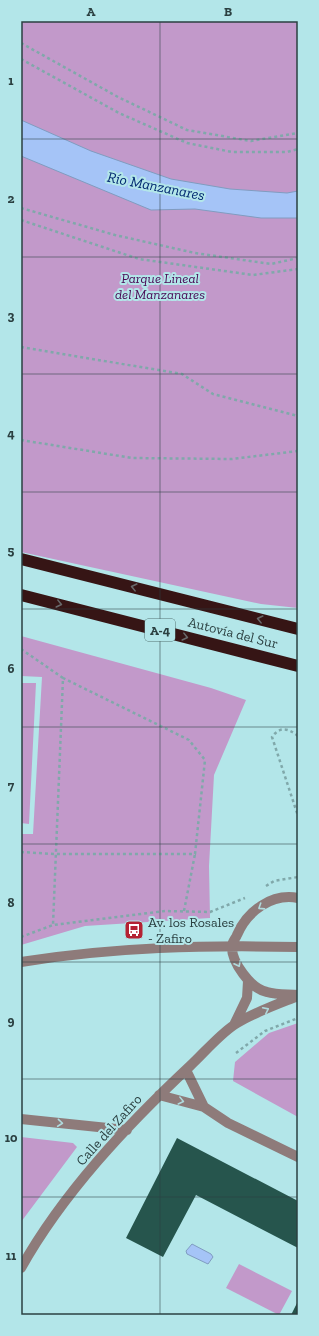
<svg xmlns="http://www.w3.org/2000/svg" width="319" height="1336" font-family="'Zilla Slab',serif">
<style>
.green{fill:#c299ca}
.water{fill:#a5c4f7;stroke:#809cc0}
.building{fill:#26554d}
.lines{fill:none;stroke-linecap:round;stroke-linejoin:round}
.path{stroke:#80a8aa;stroke-width:2.5;stroke-dasharray:3 3;stroke-linecap:butt}
.minor{stroke:#8e7b7a;stroke-width:10}
.highway{stroke:#361515;stroke-width:12}
.oneway{stroke:#68696a}
.oneway2{stroke:#afdbde}
.grid{fill:none;stroke:#2b4041;stroke-width:1;stroke-opacity:0.55}
.labels{text-anchor:middle;dominant-baseline:central;stroke-width:4;stroke-linejoin:round;paint-order:stroke}
.shield{fill:#b3e6e9;stroke:#547273;stroke-width:1}
.shield-label{font-size:13px;font-weight:bold;fill:#2b4041}
.park-label{font-size:14px;font-style:italic;fill:#490854;stroke:#b3e6e9}
.street-label{font-size:14px;fill:#2b4041;stroke:#b3e6e9}
.poi-label{font-size:14px;fill:#2b4041;stroke:#b3e6e9;text-anchor:start}
.water-label{font-size:15px;font-style:italic;fill:#002870;stroke:#b3e6e9}
.neatline{fill:none;stroke:#2b4041;stroke-width:1.5}
.grid-label{font-size:13px;text-anchor:middle;font-weight:bold;fill:#2b4041}
</style>
<rect width="100%" height="100%" fill="#b3e6e9"/>
<path class="green" d="M21,21h277v587l-37,-4 -240,-52z
M21,636l190,52 35,12 -32,75 -5,91 1,52 -125,8 -64,19v-111h12l9,-157 -21,-1z
M21,683h15l-7,141 -8,-1z
M298,1023v94l-65,-36 2,-19 34,-29z
M21,1137l52,6 4,4 -56,75z
M239,1264l53,27 -13,24 -53,-27z"/>
<path class="water" d="M21,120l70,31 80,28 59,10 57,4 11,-2v27h-37l-66,-9 -44,1 -130,-54z
M192,1244l19,10 2,3 -5,7 -21,-10 -1,-3z"/>
<path class="building" d="M177,1138l121,63v47l-102,-53 -33,62 -37,-19z
M298,1301v14h-7z"/>
<g class="lines">
<path class="path" d="M21,43l97,54 69,33 64,11 47,-8
M21,59l98,54 68,30 45,9h55l11,-3
M21,208l94,27 80,18 76,11 27,-6
M21,220l118,39 114,16 45,-6
M21,347l161,27 31,20 85,22
M21,440l111,18 100,1 66,-8
M21,649l42,29 -10,247
M298,736c-10,-8 -18,-10 -26,1l26,79
M21,852l33,2h141l10,-94 -16,-20 -126,-62
M266,886l8,-5 24,-4
M184,911l11,-57
M21,937l32,-12 112,-14 45,1 35,-14
M236,1053l29,-22 33,-13"/>
<path class="minor" d="M298,898c-26,-5 -51,13 -61,37 -1,3 -5,7 -5,11 -1,16 19,43 35,46 10,3 21,2 31,3
M21,962c92,-15 184,-17 277,-15
M234,1025l13,-27 1,-17
M186,1070l18,37
M159,1095l45,12 24,16 70,34
M21,1119l106,11
M21,1268c42,-75 106,-143 169,-202 14,-13 28,-30 44,-41 18,-12 44,-21 64,-29"/>
<path class="highway" d="M21,559l277,70
M21,595l277,71"/>
</g>
<defs><path id="oneway-chevron" d="M-2-3.5L2.5 0L-2 3.5" fill="none" stroke-width="1.6" stroke-linecap="round" stroke-linejoin="round"/></defs>
<g class="oneway">
<use href="#oneway-chevron" transform="translate(134 587) rotate(-166)"/>
<use href="#oneway-chevron" transform="translate(59 604) rotate(14)"/>
<use href="#oneway-chevron" transform="translate(260 619) rotate(-166)"/>
<use href="#oneway-chevron" transform="translate(185 637) rotate(14)"/>
</g>
<g class="oneway2">
<use href="#oneway-chevron" transform="translate(261 907) rotate(147)"/>
<use href="#oneway-chevron" transform="translate(238 964) rotate(63)"/>
<use href="#oneway-chevron" transform="translate(266 1010) rotate(-26)"/>
<use href="#oneway-chevron" transform="translate(181 1101) rotate(14)"/>
<use href="#oneway-chevron" transform="translate(60 1123) rotate(6)"/>
</g>
<path class="grid" d="M160,21v1294M21,139h277M21,257h277M21,374h277M21,492h277M21,609h277M21,727h277M21,844h277M21,962h277M21,1079h277M21,1197h277"/>
<defs>
<g id="bus-square" transform="scale(1)"><rect x="-9" y="-9" width="18" height="18" rx="4" fill="#b42233" stroke="#b3e6e9"/><path d="M-5-6H5V4H4V6H2V4H-2V6H-4V4H-5ZM-3.5-4V0h7V-4ZM-3.5 1.2v1.5H-2V1.2ZM2 1.2v1.5H3.5V1.2Z" fill="#fff"/></g>
</defs>
<g fill-rule="evenodd">
<use href="#bus-square" x="134" y="930"/>
</g>
<g class="labels">
<rect class="shield" x="145" y="619" width="30" height="22" rx="3"/>
<g class="shield-label">
<text x="160" y="630">A-4</text>
</g>
<g class="park-label">
<text x="160" y="278">Parque Lineal<tspan x="160" dy="16">del Manzanares</tspan></text>
</g>
<g class="street-label">
<text transform="translate(233 633) rotate(14)">Autovía del Sur</text>
<text transform="translate(109 1130) rotate(-48)">Calle del Zafiro</text>
</g>
<g class="poi-label">
<text x="148" y="922">Av. los Rosales<tspan x="148" dy="16">- Zafiro</tspan></text>
</g>
<g class="water-label">
<text transform="translate(156 186) rotate(11)">Río Manzanares</text>
</g>
</g>
<rect width="319" height="1336" fill="none" stroke="#b3e6e9" stroke-width="44"/>
<rect x="22" y="22" width="275" height="1292" class="neatline"/>
<g class="grid-label">
<text x="91" y="16">A</text>
<text x="228" y="16">B</text>
<text x="11" y="85">1</text>
<text x="11" y="203">2</text>
<text x="11" y="320">3</text>
<text x="11" y="438">4</text>
<text x="11" y="555">5</text>
<text x="11" y="673">6</text>
<text x="11" y="790">7</text>
<text x="11" y="907">8</text>
<text x="11" y="1025">9</text>
<text x="11" y="1142">10</text>
<text x="11" y="1260">11</text>
</g>
</svg>
